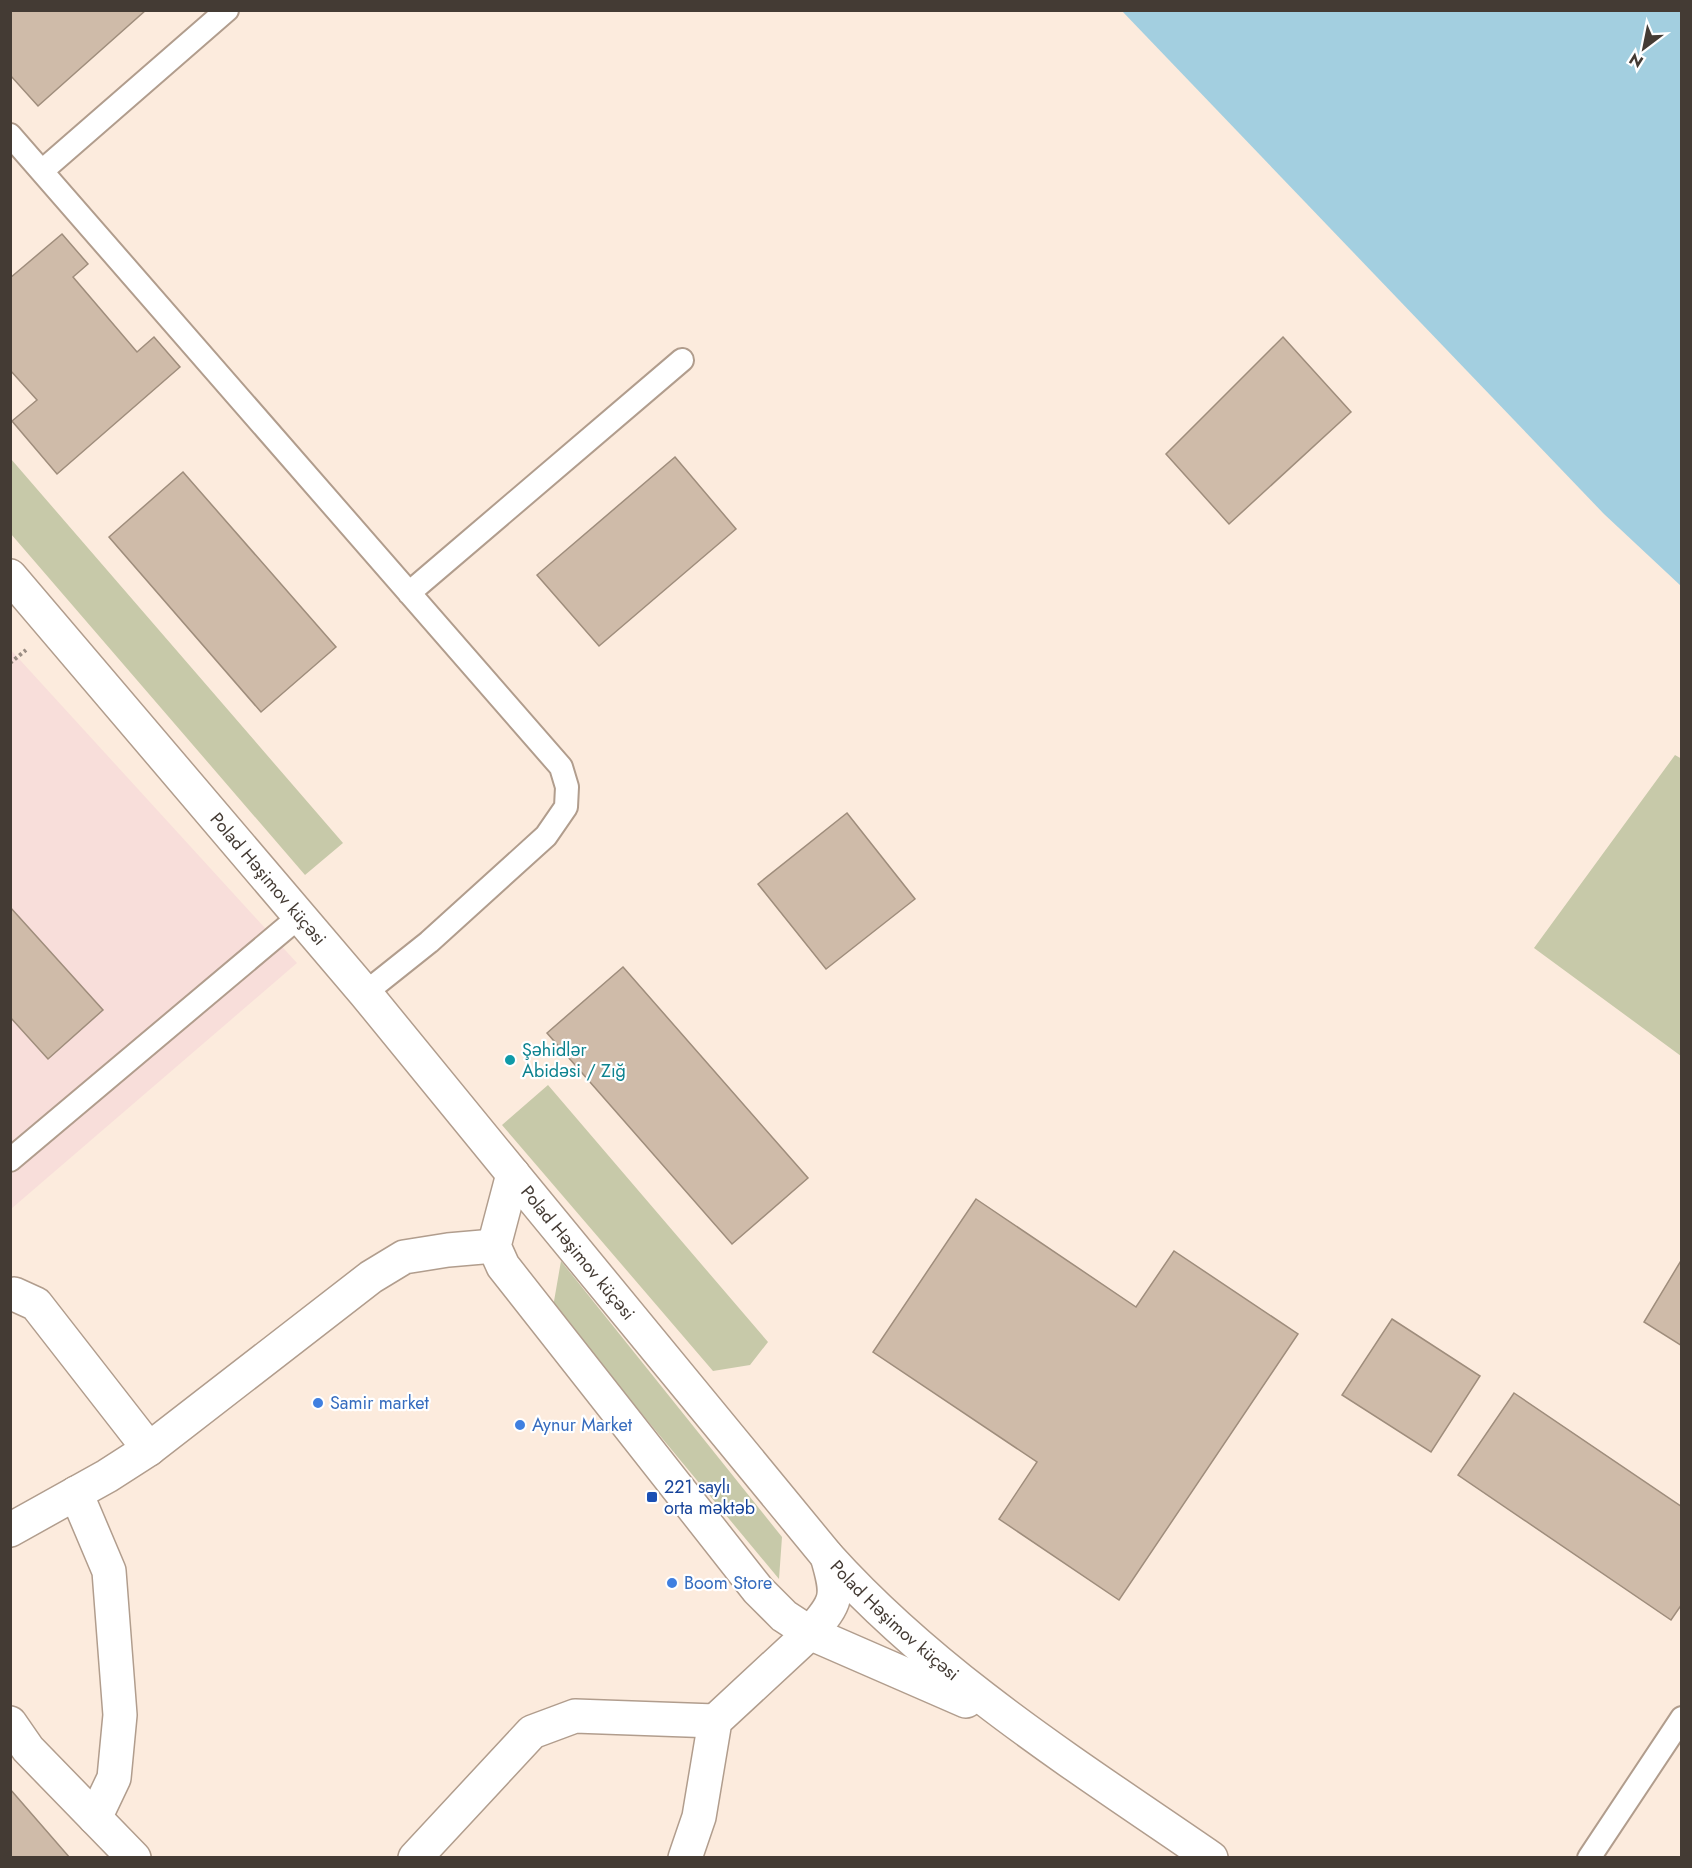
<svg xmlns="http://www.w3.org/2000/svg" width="1692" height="1868" font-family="Jost,sans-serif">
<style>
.education{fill:#f8deda}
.green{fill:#c7c9a9}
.water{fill:#a3cfe0}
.building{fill:#cfbba9;stroke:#9f8d7c;stroke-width:1.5}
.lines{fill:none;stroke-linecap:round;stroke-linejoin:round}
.lane-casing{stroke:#b19d8d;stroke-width:26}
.street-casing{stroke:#b19d8d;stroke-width:36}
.secondary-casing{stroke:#b19d8d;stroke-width:36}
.path{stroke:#9a8d83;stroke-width:4;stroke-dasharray:3 3;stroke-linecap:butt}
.lane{stroke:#fff;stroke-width:22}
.street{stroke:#fff;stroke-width:33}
.secondary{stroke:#fff;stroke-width:33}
.culture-dot{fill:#0f9aa8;stroke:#fff;stroke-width:2}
.shop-dot{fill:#3f7fe0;stroke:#fff;stroke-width:2}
.transit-dot{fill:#1a4fb4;stroke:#fff;stroke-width:2}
.labels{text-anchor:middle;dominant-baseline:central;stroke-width:4.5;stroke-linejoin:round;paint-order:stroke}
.street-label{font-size:18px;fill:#443b34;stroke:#fff}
.culture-label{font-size:18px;fill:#0d838f;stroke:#fff;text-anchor:start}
.shop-label{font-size:18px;fill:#366cbe;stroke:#fff;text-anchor:start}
.transit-label{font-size:18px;fill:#164399;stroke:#fff;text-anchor:start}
</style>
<rect width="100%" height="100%" fill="#fcebdd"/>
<path class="education" d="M10,649l287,314 -286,246h-1z"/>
<path class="green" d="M11,459l332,384 -38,32 -294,-341z
M1675,755l7,4 -1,297 -147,-108z
M548,1085l220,257 -18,23 -37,6 -211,-246z
M561,1261l221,276 -3,42 -226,-272z"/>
<path class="water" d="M1122,11h559v575l-77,-72z"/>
<path class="building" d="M10,10h136l-108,96 -28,-31z
M62,234l26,30 -15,13 64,75 17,-15 26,30 -123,107 -45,-53 25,-21 -27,-30v-92z
M1283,337l68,75 -122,112 -63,-70z
M675,457l61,72 -137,117 -62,-71z
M183,472l153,175 -75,65 -152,-175z
M847,813l68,86 -89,70 -68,-85z
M10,907l93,103 -55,49 -38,-42z
M623,967l185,211 -76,66 -185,-211z
M976,1199l160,108 38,-56 124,83 -179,266 -120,-81 38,-57 -164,-110z
M1682,1259v87l-38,-24z
M1392,1319l88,57 -49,76 -89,-57z
M1514,1393l168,114v97l-11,16 -213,-145z
M10,1789l60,69h-60z"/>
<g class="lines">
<g class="lane-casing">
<path id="lane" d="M10,135l551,632 6,20 -1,20 -20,29 -117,106 -64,51
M42,171l185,-161
M409,593l273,-233
M10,1160l290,-244
M1589,1858l93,-140"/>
</g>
<g class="street-casing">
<g id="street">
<path id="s1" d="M10,576l355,417 148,181"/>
<path d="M10,1295l4,-1 22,10 113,145"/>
<path d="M76,1493l33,78 11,144 -6,63 -19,40"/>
<path d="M10,1530l97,-54 42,-27 222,-172 33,-20 44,-7 46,-4"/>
<path d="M10,1723l18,26 106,109"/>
<path d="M415,1858l117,-126 43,-16 140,5"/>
<path d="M685,1858l14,-41 16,-96 95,-88"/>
</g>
</g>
<g class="secondary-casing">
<g id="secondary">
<path id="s2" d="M513,1174l314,382c110,122 249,209 384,302"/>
<path d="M513,1174l-19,72 9,20 255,324 26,26 26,17 156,68"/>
<path d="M810,1633c28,-32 29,-36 17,-77"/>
</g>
</g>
<path class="path" d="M10,663l16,-13"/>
<use href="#lane" class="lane"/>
<use href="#street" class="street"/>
<use href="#secondary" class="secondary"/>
</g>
<circle class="culture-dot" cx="510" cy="1060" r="6"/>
<g class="shop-dot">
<circle cx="318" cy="1403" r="6"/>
<circle cx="520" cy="1425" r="6"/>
<circle cx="672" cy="1583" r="6"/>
</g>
<rect class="transit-dot" x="646" y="1491" width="12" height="12" rx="3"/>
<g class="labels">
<g class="street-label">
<text stroke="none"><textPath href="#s1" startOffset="398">Polad Həşimov küçəsi</textPath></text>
<text stroke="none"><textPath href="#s2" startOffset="102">Polad Həşimov küçəsi</textPath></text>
<text stroke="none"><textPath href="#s2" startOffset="588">Polad Həşimov küçəsi</textPath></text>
</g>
<g class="culture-label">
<text x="522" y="1050">Şəhidlər<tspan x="522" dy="21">Abidəsi / Zığ</tspan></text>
</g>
<g class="shop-label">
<text x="330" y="1403">Samir market</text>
<text x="532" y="1425">Aynur Market</text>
<text x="684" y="1583">Boom Store</text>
</g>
<g class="transit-label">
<text x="664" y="1487">221 saylı<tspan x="664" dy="21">orta məktəb</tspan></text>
</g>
</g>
<rect width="1692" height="1868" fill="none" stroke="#443b34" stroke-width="24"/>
<g transform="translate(1644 48) rotate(212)" stroke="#ffffff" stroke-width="4.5" paint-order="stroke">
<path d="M0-4.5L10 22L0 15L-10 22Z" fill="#443b34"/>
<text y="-9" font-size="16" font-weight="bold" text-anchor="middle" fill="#443b34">N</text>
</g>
</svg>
